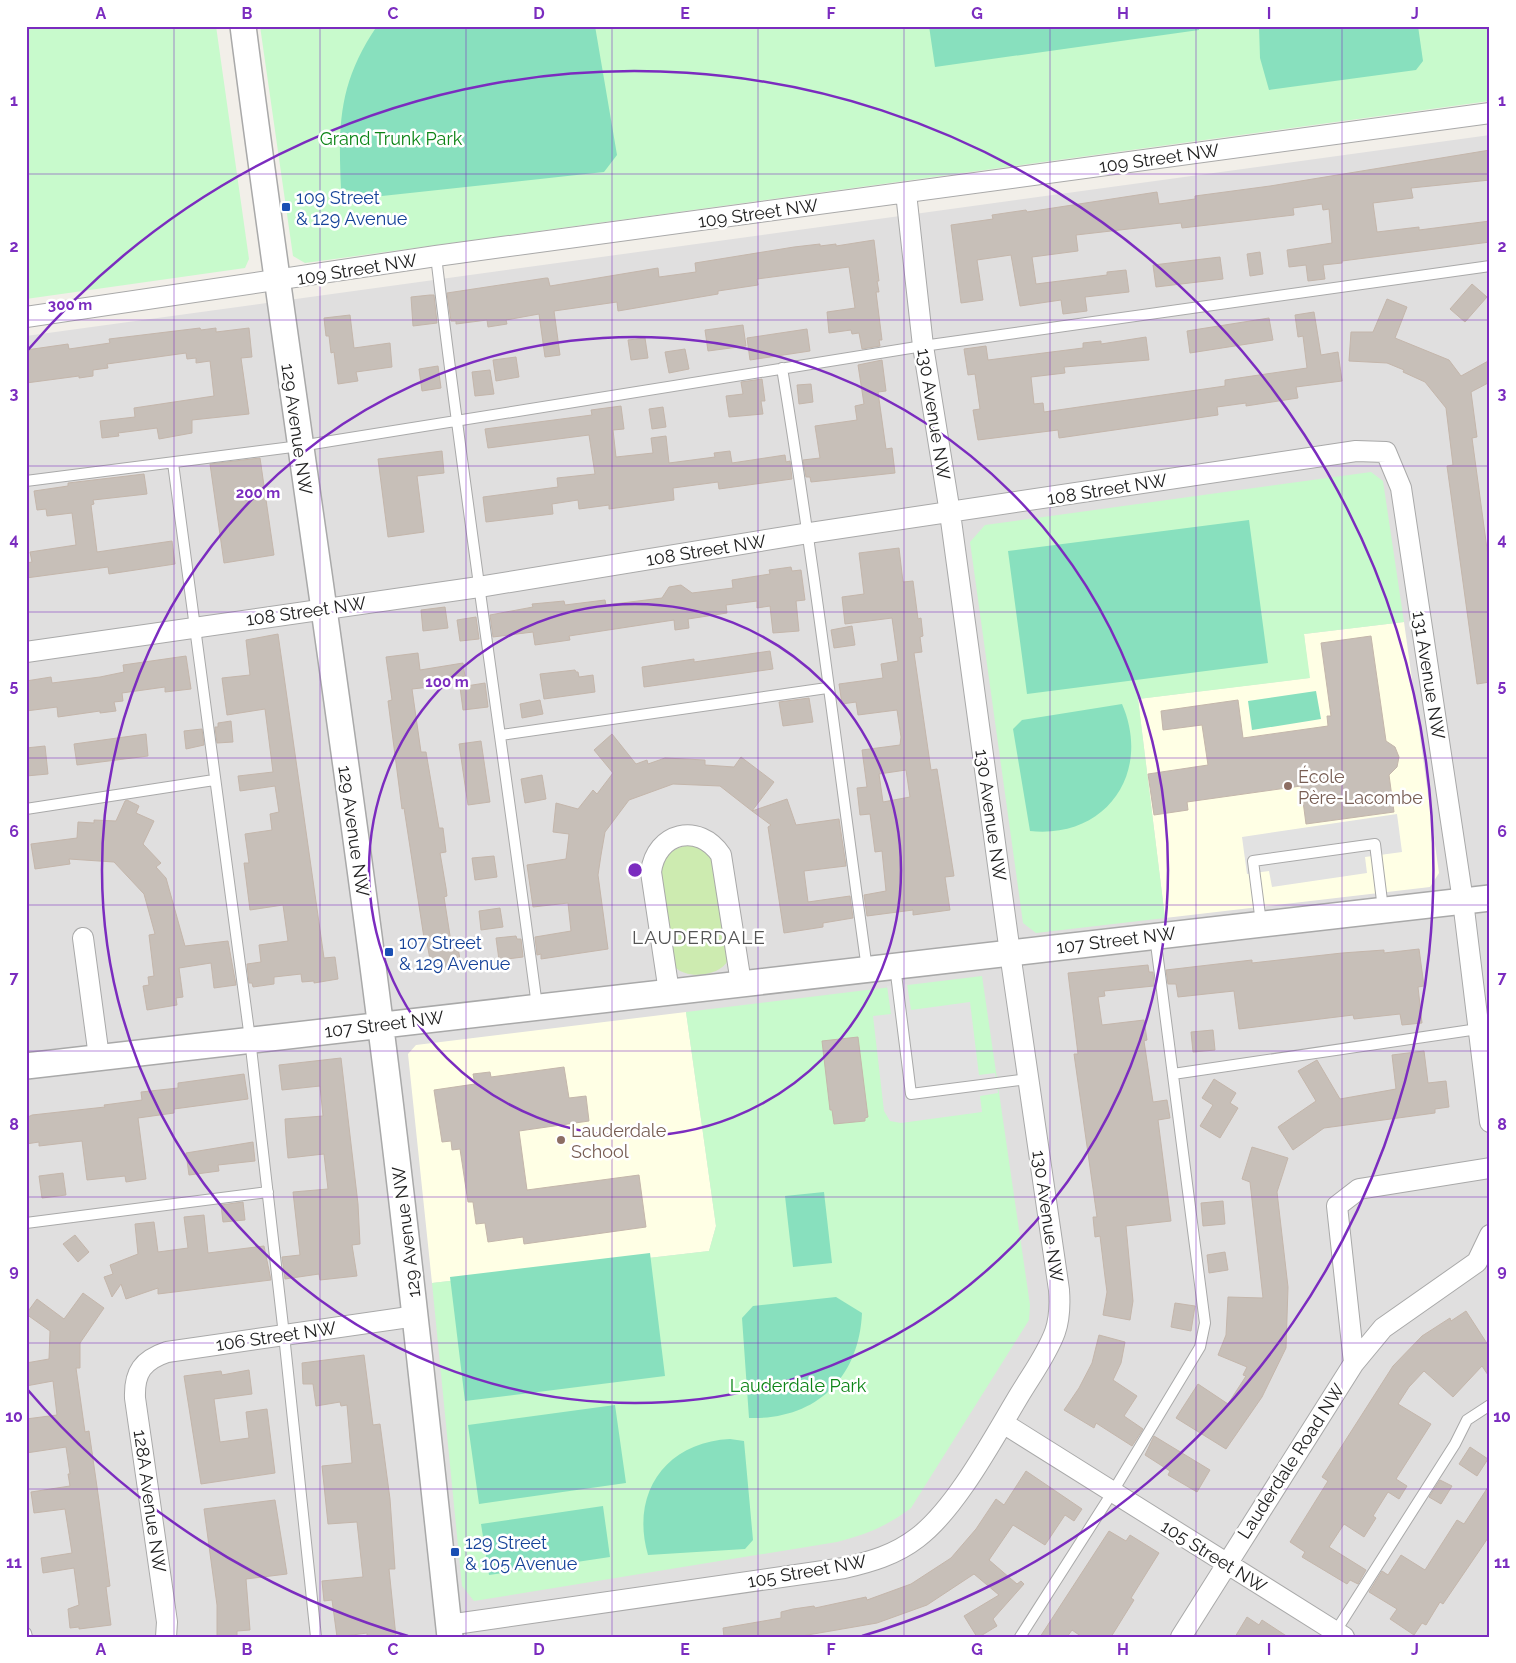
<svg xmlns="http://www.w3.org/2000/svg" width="1516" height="1663" font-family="Raleway,sans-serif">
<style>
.residential{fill:#e0dfdf}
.education{fill:#ffffe5}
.grass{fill:#cdebb0}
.park{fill:#c8facc}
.pitch{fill:#88e0be}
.parking{fill:#e2e2e2}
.building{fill:#c7bfb8;stroke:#c4b6ab;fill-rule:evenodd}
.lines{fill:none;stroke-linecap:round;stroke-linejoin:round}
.service-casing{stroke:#a9a9a9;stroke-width:12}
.minor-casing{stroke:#a9a9a9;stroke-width:22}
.tertiary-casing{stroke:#a9a9a9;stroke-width:28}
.service{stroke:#fff;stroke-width:10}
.minor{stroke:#fff;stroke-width:20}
.tertiary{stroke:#fff;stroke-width:25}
.grid{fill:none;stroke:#7b2cbf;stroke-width:1;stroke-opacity:0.55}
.ring{fill:none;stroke:#7b2cbf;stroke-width:2.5}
.transit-dot{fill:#1a4fb4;stroke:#fff;stroke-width:2}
.education-dot{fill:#8d6e63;stroke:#fff;stroke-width:2}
.labels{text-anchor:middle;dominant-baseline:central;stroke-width:5;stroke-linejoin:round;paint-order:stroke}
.park-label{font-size:18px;fill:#0c8416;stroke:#fff}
.street-label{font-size:18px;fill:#222;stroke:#fff}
.transit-label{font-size:18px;fill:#164399;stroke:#fff;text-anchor:start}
.education-label{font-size:18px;fill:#785e54;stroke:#fff;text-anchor:start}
.neighbourhood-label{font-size:19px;letter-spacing:1px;fill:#555;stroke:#fff}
.centre{fill:#7b2cbf;stroke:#fff;stroke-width:2.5}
.ring-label{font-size:15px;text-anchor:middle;font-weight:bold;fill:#7b2cbf;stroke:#fff;stroke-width:5;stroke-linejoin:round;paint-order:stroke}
.neatline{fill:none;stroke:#7b2cbf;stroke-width:2}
.grid-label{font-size:16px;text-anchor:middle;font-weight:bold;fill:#7b2cbf}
</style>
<rect width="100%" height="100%" fill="#f2efe9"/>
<path class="residential" d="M1490,135v1502h-1464v-1301z"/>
<path class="education" d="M1404,622l35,251 -9,14 -265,31 -27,-219 171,-21 -5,-44z
M686,1012l30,214 -7,25 -277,32 -24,-229 8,-9z"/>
<path class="grass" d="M685,846h15l11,6 17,108c-7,16 -41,20 -53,7l-16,-99c2,-12 15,-19 26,-22z"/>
<path class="park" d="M26,26h190l33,233 -4,9 -219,31z
M260,26h1230v75l-1185,162 -12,-7z
M1371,472l12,9 21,141 -100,12 6,44 -172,21 27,219 -129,15 -13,-10 -53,-381 15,-17z
M982,976l48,329 -1,15 -118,188c-26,19 -43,26 -74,34l-363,59 -12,-15 -30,-303 277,-32 7,-25 -30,-214z"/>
<path class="pitch" d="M377,26h218l22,129 -13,17 -222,24 -41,-7c-3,-66 -2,-107 36,-163z
M929,26h270v4l-264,37z
M1259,26h159l5,35 -7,9 -147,20 -9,-32z
M1249,520l19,143 -241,31 -19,-143z
M1316,691l5,28 -69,11 -4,-29z
M1122,704c30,69 -16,135 -92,127l-17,-102 9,-9z
M824,1192l8,71 -39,4 -8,-71z
M650,1253l15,123 -200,25 -15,-124z
M836,1297l26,16c-3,66 -47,107 -113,105l-7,-100 11,-12z
M615,1405l11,78 -147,21 -11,-79z
M730,1439l14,2 9,99 -8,9 -97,6c-18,-62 18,-113 82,-116z
M603,1506l7,51 -121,18 -8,-51z"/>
<path class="parking" d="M1397,814l5,38 -37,5 2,16 -95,14 -3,-16 -22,3 -5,-37z
M907,984l4,26 59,-8 9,73 16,-2 3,20 -18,3 2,16 -81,11 -11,-2 -6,-10 -11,-95 18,-2 -4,-28z"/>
<path class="building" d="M1490,150v30l-79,8 2,10 -40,5 4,29 42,-5v3l71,-9v21l-148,19v2l-19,2 2,14 -17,2 -2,-16 -17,2 -2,-17 45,-7 -3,-34 -6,1 -1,-6 -29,4 1,7 -112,13 -1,-5 -105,12 2,16 -46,6 4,27 71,-9v-3l19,-2 3,22 -44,5 2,14 -24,3 -2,-14 -41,6 -9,-51 -34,5 6,40 -22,3 -10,-78 42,-6 -1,-4 34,-5 1,2 130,-20 2,12 36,-5v-3l75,-10z
M874,240l5,41h-2l2,11h-3l6,48h-3l1,6 -18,3 -3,-16 -7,1 -1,-4 -22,3 -2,-21 28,-4 -6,-41 -92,12 1,6 -40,6v3l-100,17 -1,-9 -63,9 6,44 -15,2 -6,-43 -33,6 1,4 -19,3 -1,-7 -31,4v-3h-5l-4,-28 99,-15h2l2,8 108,-18 1,9 37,-5 -1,-9 99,-16 26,-3v2l16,-2v2z
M1260,252l3,22 -13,2 -3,-22z
M1220,257l3,22 -67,8 -3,-22z
M1472,284l15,13 -22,25 -15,-13z
M430,295h4l3,28 -24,3 -2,-29z
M1387,299l20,8 -12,31 54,22 12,16 29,-16v22l-19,10 6,45 -5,1 18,133v111l-13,2 -30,-218 6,-1 -7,-57 -21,-26 -22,-10 1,-2 -17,-7 -38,-2 2,-29h22z
M1314,312l7,43 17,-3 4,29 -46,6 2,11 -52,8v-3l-29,4 1,8 -159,23 -1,-8 -80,10 -5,-30 7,-1 -5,-35 -7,1 -4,-26 22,-3 2,14 95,-12v-5l18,-2v3l45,-7 3,23 -85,7 1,6 -34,4 3,27 9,-1 1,9 181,-26v-6l82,-12 -4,-32 -5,1 -3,-22z
M350,315l4,33 36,-5 2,24 -36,5 2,9 -20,3 -4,-32 -3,1 -2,-17h-3l-2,-18z
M1269,318l4,22 -83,13 -3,-22z
M743,325l3,21 -38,5 -3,-21z
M200,328l1,2 15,-2v4l33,-4 3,29 -11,1 8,56 -57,6v13l-33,6 -2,-11 -39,5 1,3 -17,2 -2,-17 35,-4 -1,-9 80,-12 -4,-35 -14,2v-5l-9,1 -1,-6 -79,11 1,4 -15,2v6l-14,2v-2l-53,7v-33l42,-6 1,5 41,-6 -1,-4z
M807,329l3,22 -60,9 -3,-22z
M645,338l3,20 -17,2 -3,-20z
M685,349l4,20 -20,4 -4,-21z
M516,357l3,20 -23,4 -3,-21z
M882,360l4,31 -8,1 8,57 6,-1 3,25 -84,9 -1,-5h-4l-3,-17 17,-2 -5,-32 42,-6 -2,-14 9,-2 -6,-39z
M438,366l3,22 -19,3 -3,-22z
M490,370l4,24 -19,2 -3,-24z
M762,379l3,22h-4l2,13 -34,3 -3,-21 17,-2 -2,-12z
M811,384l2,18 -14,2 -2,-19z
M621,406l3,23 -11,1 3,27 37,-4 -2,-15 15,-2 3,27 46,-6 -1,-4 16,-2 2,12 53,-8 1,7 4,-1 2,18 -73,10 -1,-7 -45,6 1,12 -65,9v-4l-30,4 -1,-9 -26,4 1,10 -67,8 -3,-25 75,-10 -1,-9 38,-4 -6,-39 -101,13 -3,-19 107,-14 -1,-5z
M663,407l3,20 -14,2 -3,-20z
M442,451l2,22 -27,3 7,56 -36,5 -10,-78z
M260,458l14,97 -50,8 -14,-99z
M144,474l3,20 -54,6 1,4 -3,1 6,47 75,-11 3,23 -66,10 -1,-7 -82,11v-15l6,-1 -2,-10 46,-7 -4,-32 -25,3 -1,-7 -9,1 -3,-19 34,-5v-3z
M899,548l4,34 10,-1 5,38 3,-1 2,18 -3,1 2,15 -8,1 17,117 6,-1 17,107 -9,1 5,33 -37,5v-5l-46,6 -3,-21 22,-4 -4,-40 -7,1 -5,-38 -10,1 -3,-27 10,-1 -5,-37 38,-5 1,-8 -4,-27 -39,5 -2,-13 -14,2 -3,-20 44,-6 -2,-14 17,-3 -6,-43 -47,6 -3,-27 22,-3 -5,-41zM906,770l4,27 -27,5 -4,-28z
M791,567l1,4 9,-1 4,30 -9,1 3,30 -26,2 -3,-27 -13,2v-7l-31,4 1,8 -39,6 1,9 -14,2 -1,-10 -105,16 1,4 -35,5 -2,-13 -40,5 -3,-22 43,-8 -1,-3 32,-3 1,4 40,-5 1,5 56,-7 7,-11 12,-2 11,8 41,-5 -1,-8 38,-6 -1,-4z
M445,607l3,21 -25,3 -2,-21z
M476,617l3,22 -19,2 -3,-21z
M852,626l3,19 -21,3 -3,-18z
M278,634l46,324 11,-1 3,22 -24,4v-2l-12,1 -1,-8 -27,3v7l-21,3 -1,-4h-3l-2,-19 14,-2 -2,-17 29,-4 -5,-36 -33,5 -6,-47h5l-4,-29 27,-4 -2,-16 9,-2 -4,-26 -35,5 -2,-15 35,-4 -8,-63 -38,6 -5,-37 28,-3 -4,-35z
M1371,636l15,105 9,6 4,10 -2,10 -8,8 5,37 -88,12 -5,-38 -114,16 1,8 -34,5 -6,-41 60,-9 -6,-40 -39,5 -2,-19 77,-11 5,38 85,-12 -1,-10h4l-10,-73z
M770,651l3,18 -129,18 -2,-20 52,-8v3z
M418,653l2,17 43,-7 3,20 -54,6 9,63h5l13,76h4l3,24 -6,1 6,35 1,8 -3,1 7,45 6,-1 4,25 -29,5 -6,-34 -2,1 -20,-130 -2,1 -14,-108 4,-1 -6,-43z
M186,656l5,33 -26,3v-5l-43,6 1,8 -9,1 2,9 -16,2v-2l-42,6 -1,-10 -31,4v-30l25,-4 1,6 48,-6 24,-5 -1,-7z
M575,670l1,2h2l1,5 14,-2 2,17 -51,7 -4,-25z
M485,683l3,24 -25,3 -3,-23z
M809,698l4,24 -30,4 -4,-24z
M540,700l3,14 -21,4 -2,-14z
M231,721l2,21 -16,1 -2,-16h3v-4z
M202,729l2,16 -18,4 -2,-18z
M146,734l2,22 -71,9 -3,-21z
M612,734l24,30 11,-4 1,4 17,-6 40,2v5l29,2 7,-10 33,25 -22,29 -32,-25 -47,-2 -44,16 -24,32 -4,23 -3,20 10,74 -67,10v-5l-4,1 -2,-18 36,-6 -3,-28 -35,4 -6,-42 39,-6 3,-25 -16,-2 3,-29 22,6 15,-19 4,4 16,-21 -19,-23z
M481,741l9,61 -22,3 -9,-61z
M45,746l3,28 -22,2v-28z
M542,775l4,24 -21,4 -4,-24z
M787,799l9,26 43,-6 7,47 -42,5 4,31 42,-6 3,22 -30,5v4l-39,6 -16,-106 3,-2 -19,-14z
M127,800l12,6 -3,7 18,8 -11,23 18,19 -5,4 10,11 19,68 43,-5 8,44 -22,3 -3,-25 -32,5 4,29 -7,1 1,7 -30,5 -4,-24 6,-1 -1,-8 6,-1 -5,-41 6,-1 -11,-40 -30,-32 -45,-3 1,5 -35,5 -4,-25 46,-6 1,-16 16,1v-3l22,1 9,-20z
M494,856l3,21 -22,3 -3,-22z
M500,908l3,19 -22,3 -2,-19z
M516,936l1,3h4l2,18 -24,3 -3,-22z
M1419,949l5,37 -6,1 4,36 -20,2 -2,-11 -46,5 -1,-4 -114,14 -5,-38 -56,6 -2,-13h-8l-2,-14 86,-10v3l90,-10 42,-3v3z
M1148,965l1,7h4l1,14 -50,5 1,5 -7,1 4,28 42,-5 3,20 -3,1 9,61 14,-2 3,18 -12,2 13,101 -45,5 7,75 -3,19 -27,-5 4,-23 -2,-15 -5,-41 -5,1 -2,-20h4l-23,-163h4l-10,-81z
M1213,1030l2,20 -22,2 -2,-20z
M858,1037l10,80 -3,1v3l-31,3 -2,-14h-2l-8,-69z
M1424,1051l4,32 18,-2 3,26 -14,2v4l-111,15 -31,22 -15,-23 38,-26 -18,-30 19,-11 23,39 56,-10 -4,-34z
M341,1058l17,146 2,40 -8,1 5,31 -37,4 -1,-6 -34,5 -3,-22 18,-2 -7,-63 35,-3 -4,-35 -36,4 -2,-22 -1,-17 38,-3 -3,-30 -38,4 -3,-25z
M564,1067l5,31 17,-2 3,25 -70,10 8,59 112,-15 7,52 -122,17 -1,-7 -35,5 -3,-19 -9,1 -3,-22h-5l-8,-53 -8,1 -1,-9 -9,1 -8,-52 41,-6 -2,-10 17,-2 1,5z
M244,1074l4,25 -74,10v4l-36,5 8,61 -20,3 -1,-6 -38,4 -5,-39 -43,5v-4l-13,2v-26l6,-3 73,-8 -1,-2 38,-5 -1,-8 37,-4v-5z
M1214,1079l22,14 -6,10 8,5 -18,30 -20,-12 13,-21 -11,-7z
M253,1142l2,19 -37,4 1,6 -30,4 -3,-22z
M1252,1147l36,11 -11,34 11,95 -2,61 -24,49 -36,52 -50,-31 22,-34 30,20 18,-28 -3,-1 4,-8 -29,-12 8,-20 2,-38 35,1 -13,-116 -8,-3z
M63,1173l3,22 -24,3 -3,-22z
M1223,1201l2,23 -22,2 -2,-23z
M243,1202l2,18 -22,2 -2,-17z
M204,1215l4,38 56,-7 7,34 -113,14v-6l-32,11 -5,-15 -9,13 -8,-20 9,-3 -3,-9 28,-11 -3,-30 19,-2 4,30 30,-4 -4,-31z
M75,1235l14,17 -11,10 -15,-18z
M1225,1252l3,18 -19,3 -2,-18z
M83,1293l21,15 -24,35v25h-4l9,64 4,-1 10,70 11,85 -4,1 5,38 -32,4v-2l-9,1 -2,-19 11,-4 -5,-37 -31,5 -2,-15 31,-5 -7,-44 -31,4 -3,-21 39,-6 -2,-12h2l-4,-27 -40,6v-34l31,-4 -4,-34 -27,5v-23l23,-4 1,-28 -24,-17 11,-15 27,20z
M1175,1303l20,3 -4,25 -20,-4z
M1466,1311l24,37v30l-8,-12 -29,31 -29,-26 -15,16 -11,17 33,20 -35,55 11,7 -8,13 -11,-7 -15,24 3,2 -12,19 -20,-13 -15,23 37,23 -8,14 -8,-4 -3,4 -45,-27 3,-5 -15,-10 38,-61 -6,-4 71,-111 29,-30 28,-18 1,3z
M1099,1335l26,7 -4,21 -8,17 24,16 -13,20 19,13 -11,17 -36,-23 -2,5 -30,-18 15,-22 13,-25z
M364,1355l9,70 7,-1 10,75 5,70h-6l7,68h-29v-4l-30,4 -5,-37 -8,1 -2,-20 41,-4 -6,-55 -29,2 -6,-58 30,-3 -5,-58 -6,1 -1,-4 -24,4 -3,-22h-10l-1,-21z
M249,1370l3,24 -38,5 6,43 29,-4 -3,-26 21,-3 8,64 -74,11 -17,-108 37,-5 1,4z
M1154,1436l56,34 -13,22 -29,-17 2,-4 -25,-16z
M1470,1447l18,12 -11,17 -18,-12z
M1026,1471l56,38 -8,12 -9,-6 -20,30 -32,-20 -24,35 28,24 4,-3 3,3 -31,35 4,7 -18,11h-2l-13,-21 35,-21 -25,-21 -47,31 -50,18 -81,14h-72l-1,-9 58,-10v-6l12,-3 21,-3 1,2 51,-11 1,3 44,-16 40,-26 25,-29 20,-30 8,6z
M1440,1480l12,6 -11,18 -12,-7z
M1490,1484v51l-47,69 -3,-2 -14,23 -4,-2 -8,12 -24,-16 7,-10 -28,-17 13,-21 6,4 13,-20 24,15 32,-50 7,4z
M275,1500l12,74 -41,5 4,51 -13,1v6h-20v-32l-13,-96z
M1109,1531l17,10 4,-6 29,18 -28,45 3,2 -23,37h-29l-10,-7 -5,7h-27z
M1247,1617l12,8 3,-5 26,17h-53z"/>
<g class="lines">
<g class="service-casing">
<path id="service" d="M436,256c30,251 68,500 101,750
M782,368c33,200 57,401 85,601
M173,463l77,576 34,296 32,302
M26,481l274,-35 623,-100 567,-80
M501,735l326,-47
M26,809l188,-29
M1261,923l-8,-62 122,-17 8,65
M895,966l16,128 117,-15
M1173,1074l305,-45
M26,1223l242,-31
M26,1633l1,4
M1334,1634l121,-190 12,-24 23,-15
M1020,1637l92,-144 88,-146 5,-24 -50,-387"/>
</g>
<g class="minor-casing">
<path id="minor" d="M26,317l410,-61 1054,-143
M26,652l453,-65 330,-54 547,-82 30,1 15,36 62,413 27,221
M83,938l16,119
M669,992l-18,-120c5,-40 48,-50 70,-17l20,128
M1354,1363l-17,-157 22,-17 131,-21
M1003,1423l341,214
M448,1625l396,-57c26,-6 51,-13 73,-30 39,-29 77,-101 103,-144 12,-20 27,-40 35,-62 5,-14 5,-28 4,-42l-49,-337 -60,-440 -27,-167 -17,-153
M166,1637l1,-15 -32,-224c-1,-26 8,-38 32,-46l249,-36
M1181,1637l173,-274 29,-35 94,-66 13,-27"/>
</g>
<g class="tertiary-casing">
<path id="tertiary" d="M243,26c43,335 96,668 138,1003 26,202 47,405 69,608
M26,1066l1464,-168"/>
</g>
<use href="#service" class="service"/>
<use href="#minor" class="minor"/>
<use href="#tertiary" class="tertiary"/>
</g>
<path class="grid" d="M174,26v1611M320,26v1611M466,26v1611M612,26v1611M758,26v1611M904,26v1611M1050,26v1611M1196,26v1611M1342,26v1611M26,174h1464M26,320h1464M26,466h1464M26,612h1464M26,758h1464M26,905h1464M26,1051h1464M26,1197h1464M26,1343h1464M26,1489h1464"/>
<g class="ring">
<circle cx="635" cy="870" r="266"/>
<circle cx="635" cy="870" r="533"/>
<path d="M408 1636A799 799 0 0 1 27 1389M27 351A799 799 0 1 1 862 1636"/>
</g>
<g class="transit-dot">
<rect x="281" y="202" width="10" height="10" rx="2.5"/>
<rect x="384" y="947" width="10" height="10" rx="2.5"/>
<rect x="450" y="1547" width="10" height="10" rx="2.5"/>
</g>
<g class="education-dot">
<circle cx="1288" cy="786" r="5"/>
<circle cx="561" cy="1140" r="5"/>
</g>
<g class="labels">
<g class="park-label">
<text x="391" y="138">Grand Trunk Park</text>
<text x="798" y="1385">Lauderdale Park</text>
</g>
<g class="street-label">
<text transform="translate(1159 158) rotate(-8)">109 Street NW</text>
<text transform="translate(758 213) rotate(-8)">109 Street NW</text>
<text transform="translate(357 269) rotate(-9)">109 Street NW</text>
<text transform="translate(934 414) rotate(81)">130 Avenue NW</text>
<text transform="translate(297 429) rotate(82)">129 Avenue NW</text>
<text transform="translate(1107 489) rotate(-9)">108 Street NW</text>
<text transform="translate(706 550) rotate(-9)">108 Street NW</text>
<text transform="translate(306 611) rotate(-8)">108 Street NW</text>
<text transform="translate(1429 675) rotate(81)">131 Avenue NW</text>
<text transform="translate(991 815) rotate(82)">130 Avenue NW</text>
<text transform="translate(354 831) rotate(82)">129 Avenue NW</text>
<text transform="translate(1116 940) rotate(-7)">107 Street NW</text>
<text transform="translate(384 1024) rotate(-7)">107 Street NW</text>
<text transform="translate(1048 1216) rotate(82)">130 Avenue NW</text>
<text transform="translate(406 1232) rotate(-97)">129 Avenue NW</text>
<text transform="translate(276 1336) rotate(-8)">106 Street NW</text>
<text transform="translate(1291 1461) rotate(-57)">Lauderdale Road NW</text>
<text transform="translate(150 1501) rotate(82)">128A Avenue NW</text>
<text transform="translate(1214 1556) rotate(32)">105 Street NW</text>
<text transform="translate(807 1571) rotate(-10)">105 Street NW</text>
</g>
<g class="transit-label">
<text x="296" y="197">109 Street<tspan x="296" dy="21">&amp; 129 Avenue</tspan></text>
<text x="399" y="942">107 Street<tspan x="399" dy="21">&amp; 129 Avenue</tspan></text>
<text x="465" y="1542">129 Street<tspan x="465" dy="21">&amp; 105 Avenue</tspan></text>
</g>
<g class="education-label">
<text x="1298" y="776">École<tspan x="1298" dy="21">Père-Lacombe</tspan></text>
<text x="571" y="1130">Lauderdale<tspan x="571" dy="21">School</tspan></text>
</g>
<g class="neighbourhood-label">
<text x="699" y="937">LAUDERDALE</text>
</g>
</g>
<circle cx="635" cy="870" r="8" class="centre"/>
<g class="ring-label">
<text x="70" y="310">300 m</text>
<text x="258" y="498">200 m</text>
<text x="447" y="687">100 m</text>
</g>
<rect width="1516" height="1663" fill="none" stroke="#ffffff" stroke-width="55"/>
<rect x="28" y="28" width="1460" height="1608" class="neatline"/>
<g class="grid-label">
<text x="101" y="19">A</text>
<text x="247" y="19">B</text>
<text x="393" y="19">C</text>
<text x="539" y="19">D</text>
<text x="685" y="19">E</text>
<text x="831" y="19">F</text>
<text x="977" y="19">G</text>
<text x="1123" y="19">H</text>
<text x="1269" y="19">I</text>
<text x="1415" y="19">J</text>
<text x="14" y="106">1</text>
<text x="1502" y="106">1</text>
<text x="14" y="252">2</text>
<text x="1502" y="252">2</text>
<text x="14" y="399">3</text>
<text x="1502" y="399">3</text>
<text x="14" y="545">4</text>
<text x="1502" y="545">4</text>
<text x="14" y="691">5</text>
<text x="1502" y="691">5</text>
<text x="14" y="837">6</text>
<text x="1502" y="837">6</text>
<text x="14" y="983">7</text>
<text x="1502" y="983">7</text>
<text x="14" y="1130">8</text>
<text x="1502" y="1130">8</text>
<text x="14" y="1276">9</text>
<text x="1502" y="1276">9</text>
<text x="14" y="1422">10</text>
<text x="1502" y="1422">10</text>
<text x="14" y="1568">11</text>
<text x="1502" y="1568">11</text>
<text x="101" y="1655">A</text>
<text x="247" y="1655">B</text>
<text x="393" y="1655">C</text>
<text x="539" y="1655">D</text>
<text x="685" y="1655">E</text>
<text x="831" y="1655">F</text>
<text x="977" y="1655">G</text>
<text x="1123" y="1655">H</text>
<text x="1269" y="1655">I</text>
<text x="1415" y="1655">J</text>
</g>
</svg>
